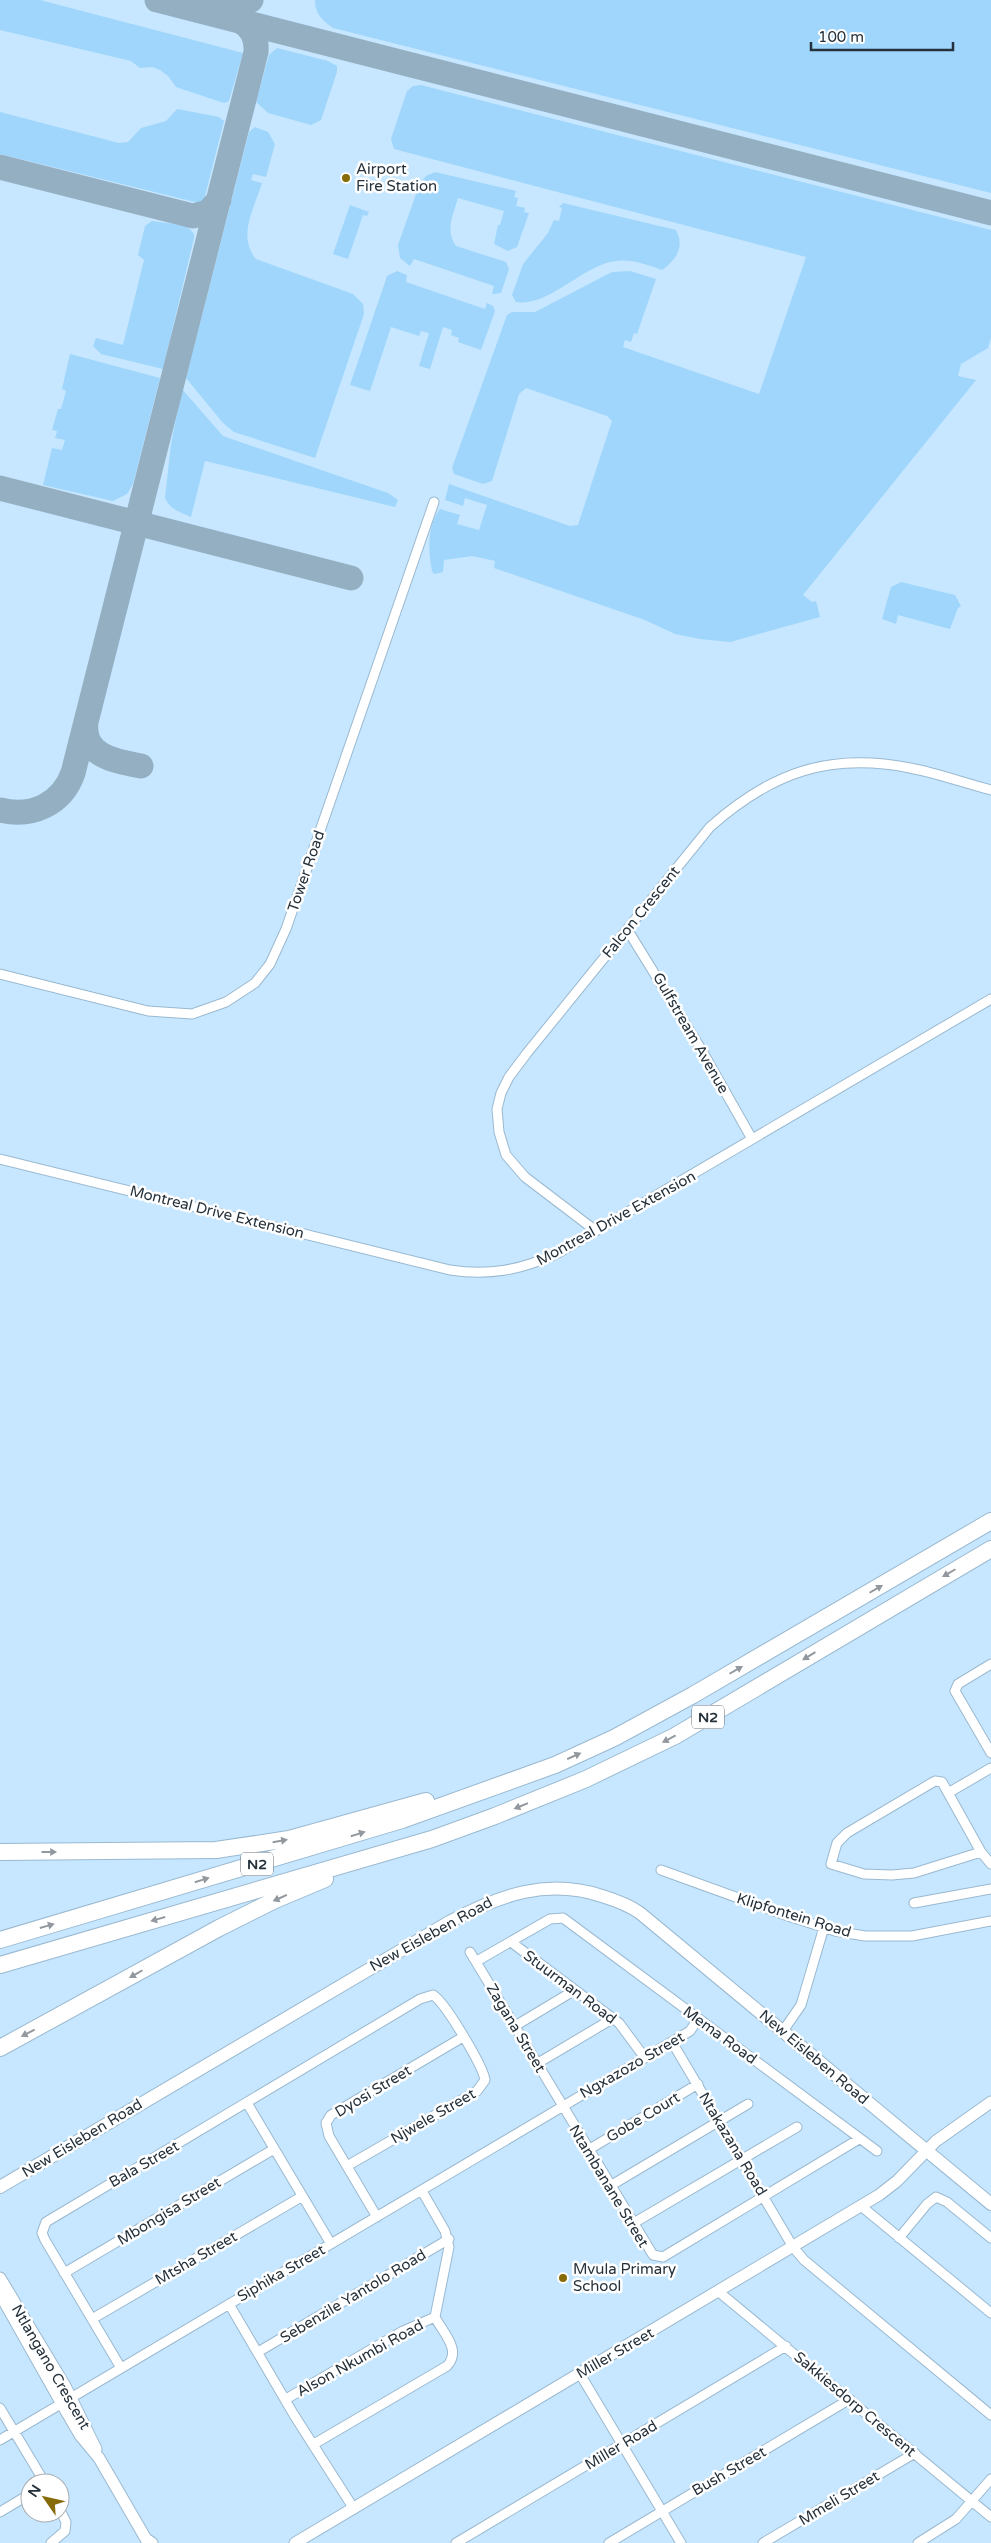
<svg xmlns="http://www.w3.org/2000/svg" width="991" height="2543" font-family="'Varela Round',sans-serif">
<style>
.green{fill:#a0d6fc}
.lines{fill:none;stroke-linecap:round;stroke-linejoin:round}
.taxiway{stroke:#94afc2;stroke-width:25}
.minor-casing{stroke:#9ab9d0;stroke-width:11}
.tertiary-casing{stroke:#9ab9d0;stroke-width:13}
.secondary-casing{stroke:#9ab9d0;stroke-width:14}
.motorway-casing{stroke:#9ab9d0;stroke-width:18}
.minor{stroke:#fff;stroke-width:9}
.tertiary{stroke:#fff;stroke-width:11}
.secondary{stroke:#fff;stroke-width:12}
.motorway{stroke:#fff;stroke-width:16}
.oneway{fill:#92989d}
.poi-dot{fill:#886b09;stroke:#fff;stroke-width:2}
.labels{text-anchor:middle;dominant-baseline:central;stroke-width:5;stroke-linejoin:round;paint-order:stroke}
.shield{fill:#fff;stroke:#666f76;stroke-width:1}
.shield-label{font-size:14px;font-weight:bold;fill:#25313b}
.poi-label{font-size:15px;fill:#25313b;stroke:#fff;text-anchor:start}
.street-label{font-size:15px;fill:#25313b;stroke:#fff}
</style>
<rect width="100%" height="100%" fill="#c6e7ff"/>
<path class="green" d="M0,0h40l203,53 -14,48 -5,2 -48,-16 -8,-11 -8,-6 -8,-3 -12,1 -9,-7 -131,-31z
M315,0h676v193l-658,-165c-11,-8 -18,-14 -18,-28z
M277,48l51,13 9,5v6l-16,48 -10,5 -43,-12 -12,-11 13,-47z
M421,85l570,145v108l-3,10 -27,16 -3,12 18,4 -173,215 9,7 4,-1 4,16 -90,25 -30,-3 -25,-5 -30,-14 -151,-52 1,-7 -23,-5 -28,4 -1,12 -9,2 -2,-3c-4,-21 -5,-45 8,-62l20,6 -3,9 22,6 8,-25 -22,-7 -2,8 -18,-6 4,-16 121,42 8,-1 34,-104 -5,-5 -81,-28 -7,6 -27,87 -9,3 -29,-10 -2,-6 55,-153 5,-3h23l77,-40 18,-1 26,8 -19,55 -3,-1 -3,9 -6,-2 -2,7 136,47 47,-137 -412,-108 -3,-10 16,-48 6,-5z
M177,109l42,8 5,4 -20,79 -5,3 -199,-49v-42l119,31 9,-1 13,-14 25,-7z
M255,127l13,5 7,12 -9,33 -13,-3 -2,6 11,3c-8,26 -25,53 -6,76l97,35 10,10 1,10 -49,144 -81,-26 -11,-9 -37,-45 63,-246z
M435,172l81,19 -2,6 4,1 -2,8 9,2 -1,4 5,1 -12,34 -9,4 -14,-7 4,-19h2l4,-14 -46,-13c-5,17 -13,33 -2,48l50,16 3,7 -8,24 -9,1 2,-8 -80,-27 -4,7 -10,-8 -2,-13 22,-62 6,-7z
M563,203l113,27c9,17 0,30 -14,40 -15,-5 -30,-11 -46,-9 -34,4 -66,46 -100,41l-4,-7 11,-31 25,-31 6,-13 5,1 3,-13 -3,-1z
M350,205l19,7 -2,4 -4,-1 -15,44 -15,-5z
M152,221l35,5 7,8v4l-31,131 -62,-15 -8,-8 3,-8 27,7 21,-85 -6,-5 7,-29z
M397,271l10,4 -1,7 79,27 2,-6 6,3 2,5 -14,39 -23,-8 1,-4 -8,-3 1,-5 -9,-3 -13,42 -11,-3 10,-33 -8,-2 -2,5 -28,-9 -21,64 -20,-6 37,-109z
M70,354l90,24 -27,106 -6,10 -14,7 -70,-16 9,-37 10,2 3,-10 -10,-2 2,-7 -5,-1 6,-21h3l5,-18 -4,-2z
M182,389l41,47 165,57 10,7 -3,7 -190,-46 -14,56c-12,-5 -21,-8 -26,-19l6,-54z
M901,582l54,13 6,11 -3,2 -8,21 -52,-14 -2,9 -14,-5 9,-32z"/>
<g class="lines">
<path class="taxiway" d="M157,0l834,213
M213,12l23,-3 15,-9
M0,167l193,49 15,-4 11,-12
M0,488l351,90
M86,722c-4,34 29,39 55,44
M0,810c32,8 62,-6 73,-37l183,-721c1,-13 -3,-24 -16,-31"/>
<g class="minor-casing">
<path id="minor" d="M627,929l74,120 51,90
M0,974l148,37 44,3 34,-12 29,-19 15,-19 16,-35 148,-427
M0,1159l450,111c40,6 71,0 108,-17l433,-254
M596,1231l-71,-54 -19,-22 -7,-23 -2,-23 4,-16 8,-16 18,-24 183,-226c61,-54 118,-75 200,-59 27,5 54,15 81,22
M991,1664l-33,20 -3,7 36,62
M948,1793l43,-25
M981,1852l-39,-70 -7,-1 -88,52 -10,10 -6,21 33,10 28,1 22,-2 67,-21 10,12
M661,1870l127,46 47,15 30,5h47l79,-15
M914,1903l77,-14
M511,1942l108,81 26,35
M470,1952l183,303 10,2 196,-118
M477,1961l73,-42 13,-1 314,233
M515,2026l60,-36
M783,2031l18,-26 23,-78
M672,2042l121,205 11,13 187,155
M538,2063l74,-44
M247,2103l84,141
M588,2150l110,-66
M610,2186l138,-82
M861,2206l130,107
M377,2217l-48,-81 -3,-13 5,-8 132,-78
M632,2224l165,-97
M899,2238l28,-34 9,-7 11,5 44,36
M64,2273l210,-124
M719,2292l272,225
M229,2304l65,111 60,94
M92,2319l209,-122
M258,2352l191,-113
M121,2368l-76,-128 -3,-7 4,-11 374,-223 13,-4c12,7 50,71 52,85l-8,11 -130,75
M580,2374l101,169
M286,2399l117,-68 32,-14
M0,2408l45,75
M0,2440l690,-409 8,-12
M314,2444l133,-78c15,-16 -4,-33 -12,-49l14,-70 -4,-16 -23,-40
M0,2512l30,-18
M51,2543l14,-12 1,-9 -6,-12
M456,2543l330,-197
M609,2543l241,-144
M763,2543l152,-90
M918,2543l38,-24 35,-40"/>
</g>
<g class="tertiary-casing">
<path id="tertiary" d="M0,2278l65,108 31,63
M0,2294l62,110 18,31 19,23 47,81 6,4
M295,2543l584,-348 18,-14 39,-40 55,-39"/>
</g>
<g class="secondary-casing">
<path id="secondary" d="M0,2187l451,-266c49,-26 96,-43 151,-25 13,4 27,9 38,17l351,291"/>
</g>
<g class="motorway-casing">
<path id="motorway" d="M0,1852l216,-2 73,-11 137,-38
M0,1940l402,-120 153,-55 59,-27 79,-43 298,-174
M0,1965l432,-126 63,-23 91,-37 89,-43 316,-187
M0,2048l219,-120 56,-28 50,-21"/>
</g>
<use href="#minor" class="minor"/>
<use href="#tertiary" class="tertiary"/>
<use href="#secondary" class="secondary"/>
<use href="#motorway" class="motorway"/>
</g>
<defs><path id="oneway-solid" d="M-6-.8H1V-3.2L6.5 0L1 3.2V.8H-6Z" transform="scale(1.25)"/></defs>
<g class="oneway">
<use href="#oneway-solid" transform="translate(949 1573) rotate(150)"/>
<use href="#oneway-solid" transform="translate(876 1589) rotate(-30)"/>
<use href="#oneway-solid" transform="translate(809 1656) rotate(149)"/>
<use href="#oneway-solid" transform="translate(736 1670) rotate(-30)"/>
<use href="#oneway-solid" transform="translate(669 1739) rotate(152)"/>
<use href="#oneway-solid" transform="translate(574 1756) rotate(-24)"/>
<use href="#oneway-solid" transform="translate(521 1806) rotate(158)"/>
<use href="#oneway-solid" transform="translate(358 1834) rotate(-17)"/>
<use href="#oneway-solid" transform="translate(280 1841) rotate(-10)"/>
<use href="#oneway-solid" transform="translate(49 1852)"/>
<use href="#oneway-solid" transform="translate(202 1880) rotate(-17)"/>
<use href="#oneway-solid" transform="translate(280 1898) rotate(156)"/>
<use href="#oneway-solid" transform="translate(158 1919) rotate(164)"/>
<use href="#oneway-solid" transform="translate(47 1926) rotate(-16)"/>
<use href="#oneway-solid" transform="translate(136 1974) rotate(150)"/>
<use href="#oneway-solid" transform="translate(28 2033) rotate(153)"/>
</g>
<g class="poi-dot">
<circle cx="346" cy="178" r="5"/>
<circle cx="563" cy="2278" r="5"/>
</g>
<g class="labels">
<g class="shield">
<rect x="692" y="1705.5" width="32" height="23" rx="4"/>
<rect x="241" y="1852.5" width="32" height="23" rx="4"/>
</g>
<g class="shield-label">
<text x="708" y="1717">N2</text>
<text x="257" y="1864">N2</text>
</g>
<g class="poi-label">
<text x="356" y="169">Airport<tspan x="356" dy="17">Fire Station</tspan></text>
<text x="573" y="2269">Mvula Primary<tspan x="573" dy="17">School</tspan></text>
</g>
<g class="street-label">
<text transform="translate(306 871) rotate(-71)">Tower Road</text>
<text transform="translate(641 912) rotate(-51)">Falcon Crescent</text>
<text transform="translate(691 1033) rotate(60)">Gulfstream Avenue</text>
<text transform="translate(217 1212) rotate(14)">Montreal Drive Extension</text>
<text transform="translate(616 1218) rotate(-29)">Montreal Drive Extension</text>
<text transform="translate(794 1915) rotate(17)">Klipfontein Road</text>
<text transform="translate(431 1934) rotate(-29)">New Eisleben Road</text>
<text transform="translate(570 1987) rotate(37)">Stuurman Road</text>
<text transform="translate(516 2028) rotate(59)">Zagana Street</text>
<text transform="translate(720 2035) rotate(36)">Mema Road</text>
<text transform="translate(814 2057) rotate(40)">New Eisleben Road</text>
<text transform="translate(632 2065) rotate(-30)">Ngxazozo Street</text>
<text transform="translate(373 2091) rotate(-31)">Dyosi Street</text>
<text transform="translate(433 2116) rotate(-30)">Njwele Street</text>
<text transform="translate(643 2117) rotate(-31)">Gobe Court</text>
<text transform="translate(82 2138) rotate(-31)">New Eisleben Road</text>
<text transform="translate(733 2144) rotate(59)">Ntakazana Road</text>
<text transform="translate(144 2164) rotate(-30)">Bala Street</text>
<text transform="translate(609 2186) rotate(59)">Ntambanane Street</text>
<text transform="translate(169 2211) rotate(-31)">Mbongisa Street</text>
<text transform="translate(196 2258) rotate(-30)">Mtsha Street</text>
<text transform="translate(281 2273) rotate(-30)">Siphika Street</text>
<text transform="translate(353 2296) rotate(-31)">Sebenzile Yantolo Road</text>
<text transform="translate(615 2353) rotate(-30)">Miller Street</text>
<text transform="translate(360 2358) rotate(-29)">Alson Nkumbi Road</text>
<text transform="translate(51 2367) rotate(60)">Ntlangano Crescent</text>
<text transform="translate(855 2404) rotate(40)">Sakkiesdorp Crescent</text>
<text transform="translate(621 2445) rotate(-31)">Miller Road</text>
<text transform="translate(729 2471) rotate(-30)">Bush Street</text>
<text transform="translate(839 2498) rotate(-31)">Mmeli Street</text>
</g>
</g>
<g transform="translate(45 2498) rotate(304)"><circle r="24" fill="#ffffff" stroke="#a8adb1"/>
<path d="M0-4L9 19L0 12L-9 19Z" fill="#886b09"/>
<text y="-8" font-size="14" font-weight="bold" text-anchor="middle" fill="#25313b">N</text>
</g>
<path d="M811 42v8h142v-8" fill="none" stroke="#25313b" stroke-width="2.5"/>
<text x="818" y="42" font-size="15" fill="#25313b" stroke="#ffffff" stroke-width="4" paint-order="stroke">100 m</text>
</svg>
